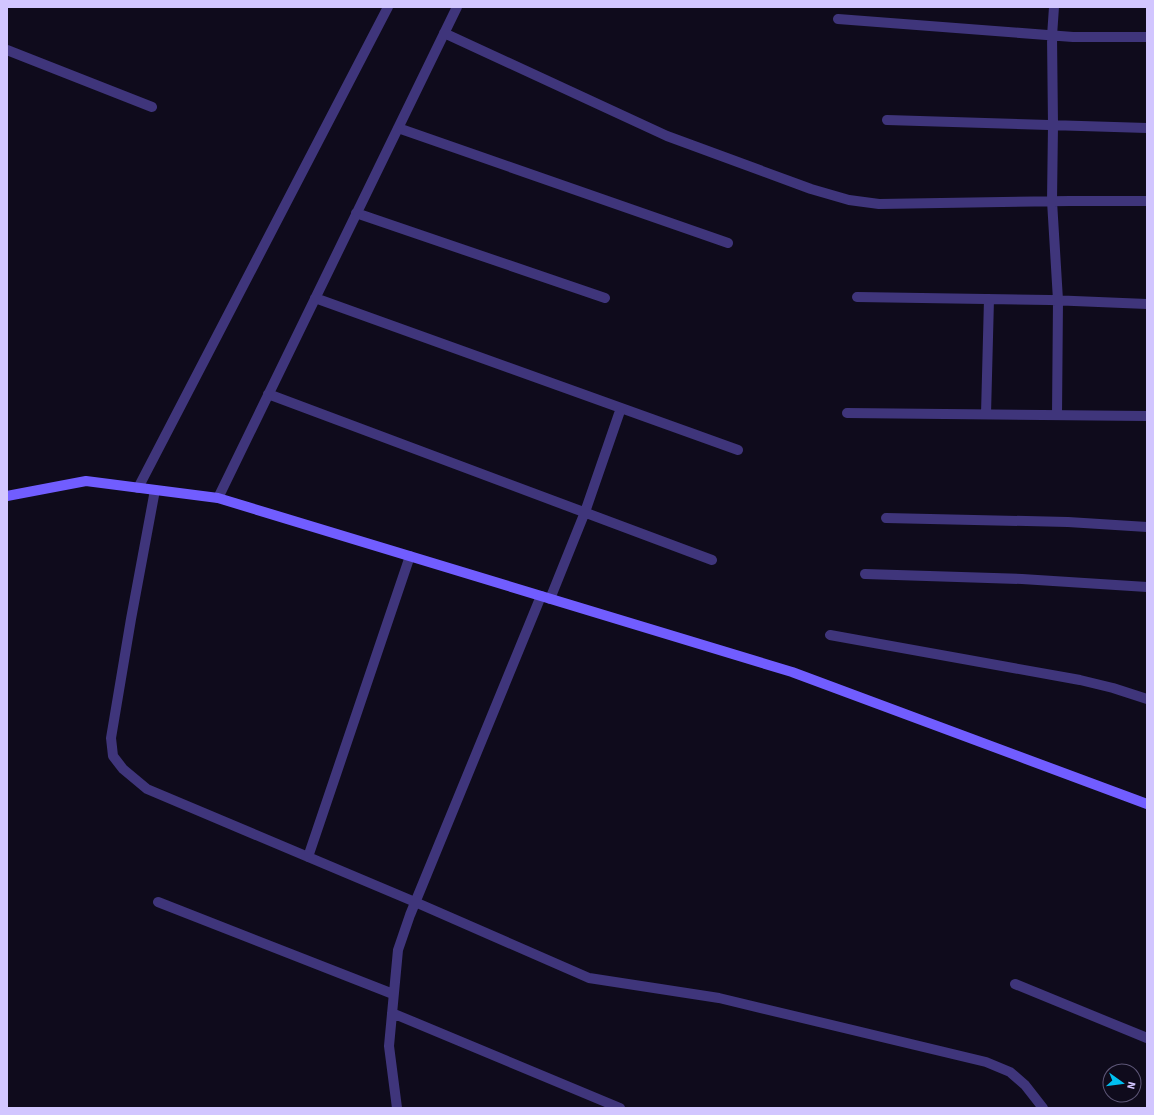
<svg xmlns="http://www.w3.org/2000/svg" width="1154" height="1115" font-family="'Source Sans 3',sans-serif">
<style>
.lines{fill:none;stroke-linecap:round;stroke-linejoin:round}
.service{stroke:#3f357b;stroke-width:10}
.minor{stroke:#3f357b;stroke-width:10}
.secondary{stroke:#715dff;stroke-width:10}
</style>
<rect width="100%" height="100%" fill="#0f0b1c"/>
<g class="lines">
<path class="service" d="M138,488l250,-481"/>
<path class="minor" d="M1054,7l-2,29 1,89 -1,76 6,99 -1,115
M838,19l235,18h74
M444,33l223,103 144,53 38,11 30,4 191,-3h77
M7,50l145,57
M887,120l260,8
M398,128l330,115
M356,213l249,85
M857,297l193,3 97,4
M315,298l423,152
M268,394l444,166
M847,413l300,3
M986,414l3,-115
M155,490l-24,129 -20,119 2,18 10,13 24,20 268,113 174,76 130,20 267,64 24,10 15,13 18,23
M218,498l239,-491
M886,518l182,4 79,5
M865,574l157,5 125,8
M550,599l35,-87 36,-104
M830,635l250,45 33,8 34,11
M308,857l102,-301
M158,902l235,92
M1015,984l132,54
M392,1013l228,95
M397,1108l-8,-62 9,-96 12,-35 131,-319"/>
<path class="secondary" d="M7,496l79,-15 132,17 574,174 355,132"/>
</g>
<rect width="1154" height="1115" fill="none" stroke="#d2c6ff" stroke-width="16"/>
<g transform="translate(1122 1083) rotate(104)"><circle r="19" fill="#0f0b1c" stroke="#5d5677"/>
<path d="M0-3L7 15L0 10L-7 15Z" fill="#00c0f1"/>
<text y="-6" font-size="11" font-weight="bold" text-anchor="middle" fill="#d2c6ff">N</text>
</g>
</svg>
